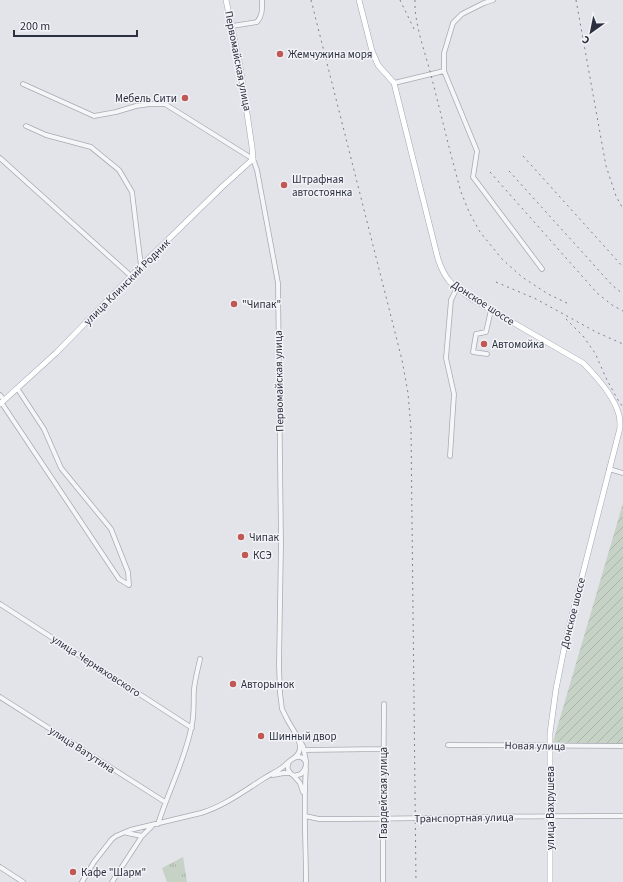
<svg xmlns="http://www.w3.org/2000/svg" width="623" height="882" font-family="'Source Sans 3',sans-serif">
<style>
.park{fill:url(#park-tufts)}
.garden{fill:url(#garden-furrows)}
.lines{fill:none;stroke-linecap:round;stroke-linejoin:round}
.minor-casing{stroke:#a8aab3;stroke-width:5.5}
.major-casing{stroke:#a3a7b4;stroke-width:6}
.minor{stroke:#f5f6f8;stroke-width:4}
.major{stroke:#fff;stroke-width:5}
.rail{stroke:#7e8291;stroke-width:1;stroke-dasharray:2 4;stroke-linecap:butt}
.poi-dot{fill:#c05856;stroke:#f2f3f7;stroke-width:1.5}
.labels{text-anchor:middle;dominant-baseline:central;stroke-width:3;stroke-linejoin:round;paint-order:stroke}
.poi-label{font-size:11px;fill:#2c3040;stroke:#f2f3f7;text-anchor:start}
.street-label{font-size:11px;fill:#2c3040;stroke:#f2f3f7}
</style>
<defs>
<pattern id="park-tufts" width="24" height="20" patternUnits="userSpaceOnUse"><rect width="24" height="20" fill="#c6d2c5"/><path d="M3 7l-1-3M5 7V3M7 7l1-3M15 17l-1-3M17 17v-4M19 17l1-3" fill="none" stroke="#aab5aa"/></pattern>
<pattern id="garden-furrows" width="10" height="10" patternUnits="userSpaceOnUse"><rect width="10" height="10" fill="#c6d2c5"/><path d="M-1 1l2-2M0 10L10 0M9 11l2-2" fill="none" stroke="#aab5aa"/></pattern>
</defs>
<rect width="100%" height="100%" fill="#e3e4e9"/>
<path class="park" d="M183,857l4,25h-20l-5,-14z"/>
<path class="garden" d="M623,503v242l-70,-3z"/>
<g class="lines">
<g class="minor-casing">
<path id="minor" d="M232,26l25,-4c6,-7 5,-14 5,-22
M444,71l33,80 -4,26 69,92
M394,83l50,-12v-18l9,-30 9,-9 22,-11 9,-3
M23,84l71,32 22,-4 20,-6 14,-2h15l88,55 4,11 21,113 3,260 -2,122 1,28 2,16 6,12 15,25 3,15
M26,126l20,9 45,12 28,23 13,22 9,74
M0,158l131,118
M487,354l-14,-2 3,-18 10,-2 5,-22
M17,388l27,41 17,39 50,61 17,43 1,13
M0,395l4,5
M1,402l118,177 10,6
M450,456l4,-62 -8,-36 5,-58 6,-12
M609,469l14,4
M0,604l192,124
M0,697l165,105
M448,745l175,1
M304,750l79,-1
M295,757c5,-4 6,-9 4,-15
M306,768c-3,38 0,76 0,114
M273,775l11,-2h6
M294,776l6,7 3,9
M305,816l14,3c101,0 203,-4 304,-3
M158,824c10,-32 26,-62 33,-95 4,-14 2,-27 3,-40 1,-10 4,-20 6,-30
M127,833l15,3
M0,867l23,15
M82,882l12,-20 18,-23 4,-3 14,-6 71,-17c23,-7 43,-22 62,-34 6,-4 11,-6 17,-10 5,-3 11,-11 17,-12 4,-1 8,2 9,6 0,5 -2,8 -5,11l-7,2c-6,-4 -8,-8 -5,-14
M112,882l30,-46 10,-10
M383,882v-63l1,-115"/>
</g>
<g class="major-casing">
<path id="major" d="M359,0l13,51 6,14 16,18 44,176c8,24 16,27 36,41l109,63c14,14 31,33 36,52 1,4 1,9 1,13l-54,211 -10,50 -6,44v149
M0,404l56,-51 85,-87 82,-80 30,-27 -1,-12 -12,-81 -14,-66"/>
</g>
<use href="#minor" class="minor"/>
<use href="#major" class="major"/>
<path class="rail" d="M311,0l91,360 6,33 3,36 5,453
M400,0l15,31
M415,0c-1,23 10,52 16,75 10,39 19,78 30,117l8,20 11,20 22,27 20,18 26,17 21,10
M576,0l30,166 10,30 7,13
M523,156l100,111
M509,171l103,114 11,9
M490,172l107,121 15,12 11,6
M496,282l40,17 60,33 27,12
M566,319l17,17 12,17 12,27 11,20 5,7"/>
</g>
<g class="poi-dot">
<circle cx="280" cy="54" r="4"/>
<circle cx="185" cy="98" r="4"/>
<circle cx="284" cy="185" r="4"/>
<circle cx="234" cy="304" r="4"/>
<circle cx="484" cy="344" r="4"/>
<circle cx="241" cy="537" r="4"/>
<circle cx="245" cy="555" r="4"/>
<circle cx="233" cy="684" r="4"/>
<circle cx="261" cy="736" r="4"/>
<circle cx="73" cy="872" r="4"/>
</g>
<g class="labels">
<g class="poi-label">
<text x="288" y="54">Жемчужина моря</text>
<text x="177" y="98" text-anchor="end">Мебель Сити</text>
<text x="292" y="179">Штрафная<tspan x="292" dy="13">автостоянка</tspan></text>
<text x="242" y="304">"Чипак"</text>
<text x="492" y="344">Автомойка</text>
<text x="249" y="537">Чипак</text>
<text x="253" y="555">КСЭ</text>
<text x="241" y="684">Авторынок</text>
<text x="269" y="736">Шинный двор</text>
<text x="81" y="872">Кафе "Шарм"</text>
</g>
<g class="street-label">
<text transform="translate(238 61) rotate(79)">Первомайская улица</text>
<text transform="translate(127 282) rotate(-45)">улица Клинский Родник</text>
<text transform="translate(483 303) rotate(33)">Донское шоссе</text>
<text transform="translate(279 381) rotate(-91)">Первомайская улица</text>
<text transform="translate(573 613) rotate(-76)">Донское шоссе</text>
<text transform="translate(96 666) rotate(33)">улица Черняховского</text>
<text transform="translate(535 746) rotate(1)">Новая улица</text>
<text transform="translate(82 750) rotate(33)">улица Ватутина</text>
<text transform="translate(383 793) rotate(-90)">Гвардейская улица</text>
<text transform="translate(550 808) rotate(-90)">улица Вахрушева</text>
<text transform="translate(464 818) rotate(-1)">Транспортная улица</text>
</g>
</g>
<g transform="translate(591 32) rotate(213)" stroke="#f2f3f7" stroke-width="3" paint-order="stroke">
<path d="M0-3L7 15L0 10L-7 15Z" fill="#2c3040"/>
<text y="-6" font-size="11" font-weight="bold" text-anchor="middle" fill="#2c3040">С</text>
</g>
<path d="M14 30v6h123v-6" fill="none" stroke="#2c3040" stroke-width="2"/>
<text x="20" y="30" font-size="12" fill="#2c3040" stroke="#f2f3f7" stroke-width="3" paint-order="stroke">200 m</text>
</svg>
